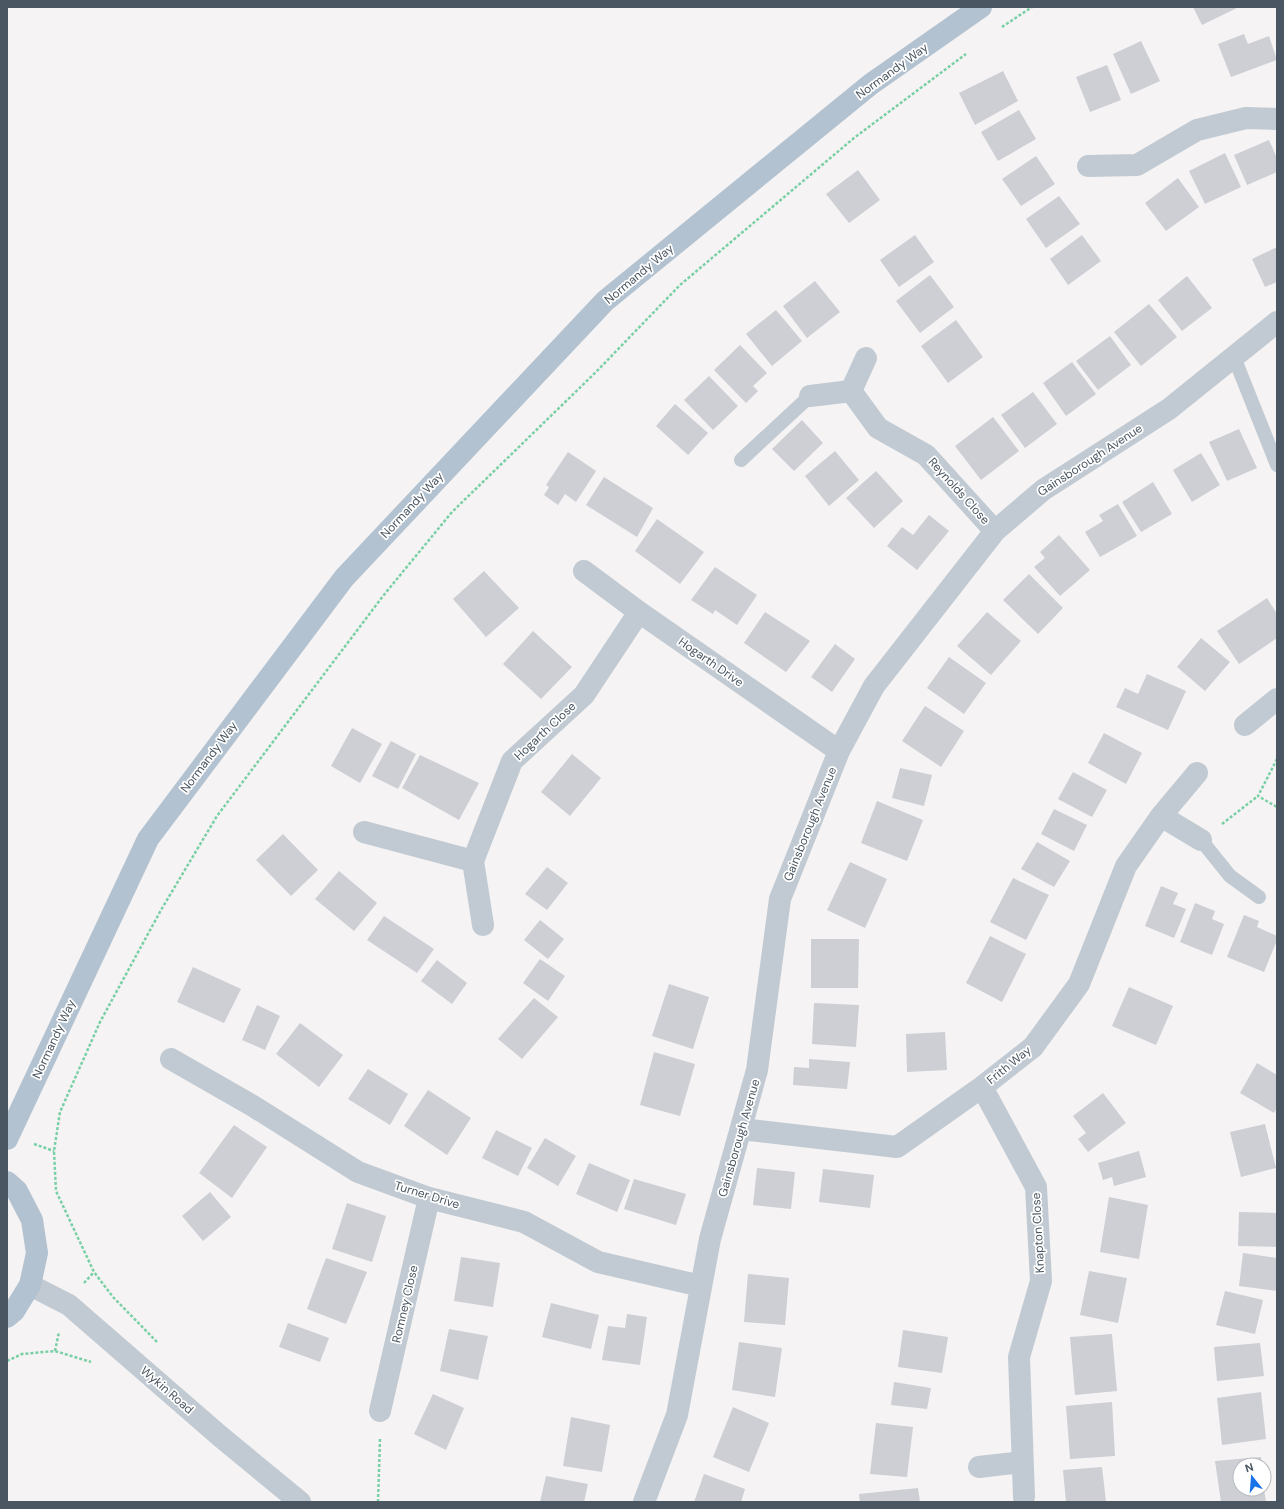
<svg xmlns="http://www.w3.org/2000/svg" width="1284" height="1509" font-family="'DM Sans',sans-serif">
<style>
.building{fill:#cdcfd5}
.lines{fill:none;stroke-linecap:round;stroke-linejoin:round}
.path{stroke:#7ad0a6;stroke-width:2.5;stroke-dasharray:3 2;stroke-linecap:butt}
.service{stroke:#c1cad2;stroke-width:14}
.minor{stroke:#c1cad2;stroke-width:22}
.tertiary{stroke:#c1cad2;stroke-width:22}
.primary{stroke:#b3c2d1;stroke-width:22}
.labels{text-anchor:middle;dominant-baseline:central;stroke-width:3.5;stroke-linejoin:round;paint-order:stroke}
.street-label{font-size:12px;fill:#4a5661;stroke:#fff}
</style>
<rect width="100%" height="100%" fill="#f5f3f3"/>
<path class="building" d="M1193,7h46l-37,18z
M1244,34l4,10 21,-8 8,24 -46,17 -13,-33z
M1141,41l19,40 -29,13 -18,-40z
M1107,65l14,35 -31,12 -14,-35z
M1003,71l15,30 -43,24 -16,-32z
M1019,110l17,29 -38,22 -17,-29z
M1269,140l8,18v14l-30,13 -13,-30z
M1225,153l16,34 -36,17 -16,-33z
M1036,156l19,28 -34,22 -19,-27z
M858,170l22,30 -31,23 -23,-29z
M1178,178l21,29 -33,24 -21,-28z
M1059,196l21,28 -34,24 -20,-29z
M915,235l19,27 -35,25 -19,-27z
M1082,235l19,26 -33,24 -18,-26z
M1277,247v35l-12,5 -13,-28z
M930,275l24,32 -34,26 -24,-32z
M1187,276l25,32 -30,23 -24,-31z
M815,281l25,31 -33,26 -24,-32z
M1149,304l28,33 -36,29 -27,-34z
M776,310l26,31 -30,25 -26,-32z
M956,320l27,37 -35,26 -27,-37z
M1110,336l21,29 -33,25 -22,-29z
M740,345l27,28 -14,13 5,5 -12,12 -32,-33z
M1072,362l24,32 -30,22 -23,-33z
M709,376l29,30 -25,24 -29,-30z
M1033,392l24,32 -32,24 -24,-33z
M675,404l33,29 -20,22 -32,-29z
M993,417l26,34 -38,29 -26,-34z
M802,420l21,23 -29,28 -22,-22z
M1239,429l18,39 -30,13 -18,-39z
M835,451l24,29 -30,26 -24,-30z
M568,452l28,19 -20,31 -11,-8 -7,11 -14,-10 5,-8 -3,-2z
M1201,453l19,32 -28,17 -19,-32z
M876,471l27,30 -29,27 -28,-30z
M604,477l49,31 -16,29 -51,-32z
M1153,482l19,32 -31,18 -19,-30z
M1118,504l19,32 -37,21 -15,-25 18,-11 -4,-6z
M929,515l20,16 -32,39 -30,-24 15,-19 11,8z
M657,519l47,33 -24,32 -45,-33z
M1059,535l31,35 -30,26 -26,-29 11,-9 -5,-6z
M715,567l42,28 -20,30 -22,-15 -2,4 -22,-14z
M484,571l35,37 -33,29 -33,-38z
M1029,574l34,34 -25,26 -35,-34z
M1267,598l10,16v24l-38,26 -22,-33z
M765,612l45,29 -24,31 -42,-29z
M987,612l34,29 -30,34 -34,-29z
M533,631l39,36 -31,32 -38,-35z
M1201,638l29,24 -25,29 -28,-24z
M835,644l20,15 -23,33 -21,-15z
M949,657l37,26 -22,31 -37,-26z
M1147,674l39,17 -18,39 -52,-23 9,-19 13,6z
M925,706l39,25 -23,36 -39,-26z
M352,728l30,16 -22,39 -29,-17z
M1104,733l38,20 -16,31 -38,-21z
M391,741l25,13 -18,35 -26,-13z
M572,754l29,24 -31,38 -29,-24z
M420,755l59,28 -20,37 -57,-32z
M900,768l32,7 -8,31 -32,-8z
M1073,772l34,18 -15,27 -34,-18z
M877,801l46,19 -16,41 -46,-18z
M1054,809l33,16 -13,26 -33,-17z
M283,834l35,36 -27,26 -35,-36z
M1037,842l33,19 -16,26 -33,-18z
M850,862l37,17 -22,49 -38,-18z
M547,867l21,16 -21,27 -22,-16z
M339,871l38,32 -23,28 -39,-32z
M1013,878l36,17 -23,45 -36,-18z
M1161,886l17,7 -5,11 13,5 -12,29 -29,-12z
M1195,903l20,8 -3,8 12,5 -12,31 -32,-13z
M1244,915l15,6 -2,6 20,9v4l-13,32 -37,-15z
M384,916l50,33 -17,24 -50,-33z
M540,920l24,19 -16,20 -24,-19z
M990,936l36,18 -24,48 -36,-19z
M811,939h48l-1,49h-47z
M540,959l25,17 -17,25 -25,-18z
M437,960l30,23 -15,21 -31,-23z
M193,967l48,22 -17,34 -47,-21z
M669,984l40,13 -16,52 -41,-13z
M1129,987l44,19 -17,39 -44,-19z
M534,998l24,19 -36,42 -24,-20z
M814,1003l45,2 -3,42 -44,-3z
M257,1005l23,11 -15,34 -23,-10z
M300,1023l43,32 -24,32 -43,-33z
M945,1032l2,38 -40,2 -1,-38z
M654,1052l41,12 -15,52 -40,-11z
M809,1059l41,3 -3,27 -54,-4 1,-18 15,1z
M1257,1063l20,12v33l-3,5 -34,-20z
M368,1069l40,25 -18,31 -42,-26z
M428,1090l43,28 -24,37 -43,-29z
M1103,1093l23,30 -38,29 -10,-13 8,-6 -13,-17z
M1265,1124l11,44 -35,9 -11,-45z
M234,1125l33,22 -35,51 -33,-25z
M496,1130l36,18 -14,28 -36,-18z
M545,1138l31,18 -18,30 -31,-18z
M1139,1151l7,26 -32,9 -2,-9 -9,3 -5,-17z
M589,1163l41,17 -13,32 -41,-18z
M757,1168l38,4 -4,37 -38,-4z
M823,1169l51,6 -4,33 -51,-6z
M634,1179l52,15 -10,31 -52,-16z
M210,1192l21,25 -28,24 -21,-25z
M1109,1197l39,8 -9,54 -39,-7z
M347,1203l39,13 -14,46 -40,-13z
M1239,1212l38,1v34l-39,-1z
M1243,1253l34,5v33l-38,-5z
M461,1257l39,6 -7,44 -39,-6z
M326,1258l41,14 -21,52 -39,-15z
M1089,1271l38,7 -9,45 -38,-8z
M748,1274l41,4 -4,47 -41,-3z
M1225,1291l38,9 -8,34 -39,-9z
M551,1303l48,12 -8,34 -49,-12z
M627,1314l20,3 -7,48 -38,-5 6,-34 17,2z
M288,1323l41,15 -9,24 -41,-15z
M449,1329l39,7 -10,44 -38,-9z
M903,1330l45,7 -6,36 -44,-6z
M1112,1334l5,57 -42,4 -5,-58z
M739,1342l43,6 -7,49 -43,-7z
M1260,1343l4,33 -47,5 -3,-34z
M894,1382l37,6 -4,21 -36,-4z
M1261,1392l5,47 -44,6 -5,-47z
M433,1394l31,14 -18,42 -32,-16z
M1112,1402l3,54 -45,3 -4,-53z
M733,1407l36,16 -20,49 -36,-15z
M571,1417l39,8 -8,47 -39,-6z
M876,1423l37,4 -6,50 -37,-3z
M1261,1457l1,8h-22v24h24l2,13h-45l-6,-41z
M1102,1467l4,35h-40l-3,-32z
M704,1474l41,15 -4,13h-47z
M546,1476l42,8 -4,18h-44z
M918,1488l2,14h-60l-1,-8z"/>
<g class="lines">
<path class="path" d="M1002,27l30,-20
M1277,759l-19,37 19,11
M1222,824l36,-28
M34,1144l20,7
M84,1283l10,-11
M157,1342l-44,-45 -19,-25 -38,-81 -2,-40 6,-39 40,-90 61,-112 56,-94 166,-220 69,-84 144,-140 84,-87 174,-147 112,-84
M55,1351l4,-19
M7,1361l15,-7 33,-3 36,11
M378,1502l2,-63"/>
<path class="service" d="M1234,357l43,108
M741,460l69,-64
M1201,840l29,36 29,21"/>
<path class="minor" d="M1088,166l49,-1 60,-35 49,-12 31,1
M851,391l15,-33
M810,396l41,-5 27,37 48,27 69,76
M584,571l55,41 200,139
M1245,725l32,-26
M1161,816l36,-43
M364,832l109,29 39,-100 72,-66 55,-83
M473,861l10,64
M171,1059l82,47 105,66 71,26 95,24 74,40 103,24
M982,1087l54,100 5,94 -22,76 5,140
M741,1129l156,18 85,-60 51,-40 46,-63 47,-118 35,-50 40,24
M380,1411l49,-213
M979,1467l43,-5
M644,1502l33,-87 33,-176 47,-169 23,-171 59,-148 35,-65 121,-155 48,-41 126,-81 108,-87"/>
<path class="tertiary" d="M30,1285l39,20 152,132 79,65"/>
<path class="primary" d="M7,1139l141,-300 196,-261 261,-277 266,-217 110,-77
M7,1182l10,9 15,29 5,33 -7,32 -16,26 -7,6"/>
</g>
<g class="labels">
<g class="street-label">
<text transform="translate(892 71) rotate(-36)">Normandy Way</text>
<text transform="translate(639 274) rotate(-40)">Normandy Way</text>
<text transform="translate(1090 460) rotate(-33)">Gainsborough Avenue</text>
<text transform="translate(959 491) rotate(48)">Reynolds Close</text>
<text transform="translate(412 505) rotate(-47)">Normandy Way</text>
<text transform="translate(711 662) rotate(35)">Hogarth Drive</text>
<text transform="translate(545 731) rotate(-43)">Hogarth Close</text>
<text transform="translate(209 757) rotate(-53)">Normandy Way</text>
<text transform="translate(810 824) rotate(-68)">Gainsborough Avenue</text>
<text transform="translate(54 1039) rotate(-65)">Normandy Way</text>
<text transform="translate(1009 1065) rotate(-39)">Frith Way</text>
<text transform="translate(739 1138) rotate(-74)">Gainsborough Avenue</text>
<text transform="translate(427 1195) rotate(17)">Turner Drive</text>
<text transform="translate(1038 1233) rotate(-93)">Knapton Close</text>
<text transform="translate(405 1304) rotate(-77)">Romney Close</text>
<text transform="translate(167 1390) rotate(41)">Wykin Road</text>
</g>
</g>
<rect width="1284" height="1509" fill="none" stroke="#4a5661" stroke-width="16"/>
<g transform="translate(1252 1477) rotate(343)"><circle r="19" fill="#ffffff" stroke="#b7bbc0"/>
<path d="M0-3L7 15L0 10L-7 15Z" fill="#1a73e8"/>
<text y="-6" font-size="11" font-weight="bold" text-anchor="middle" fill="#4a5661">N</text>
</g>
</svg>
